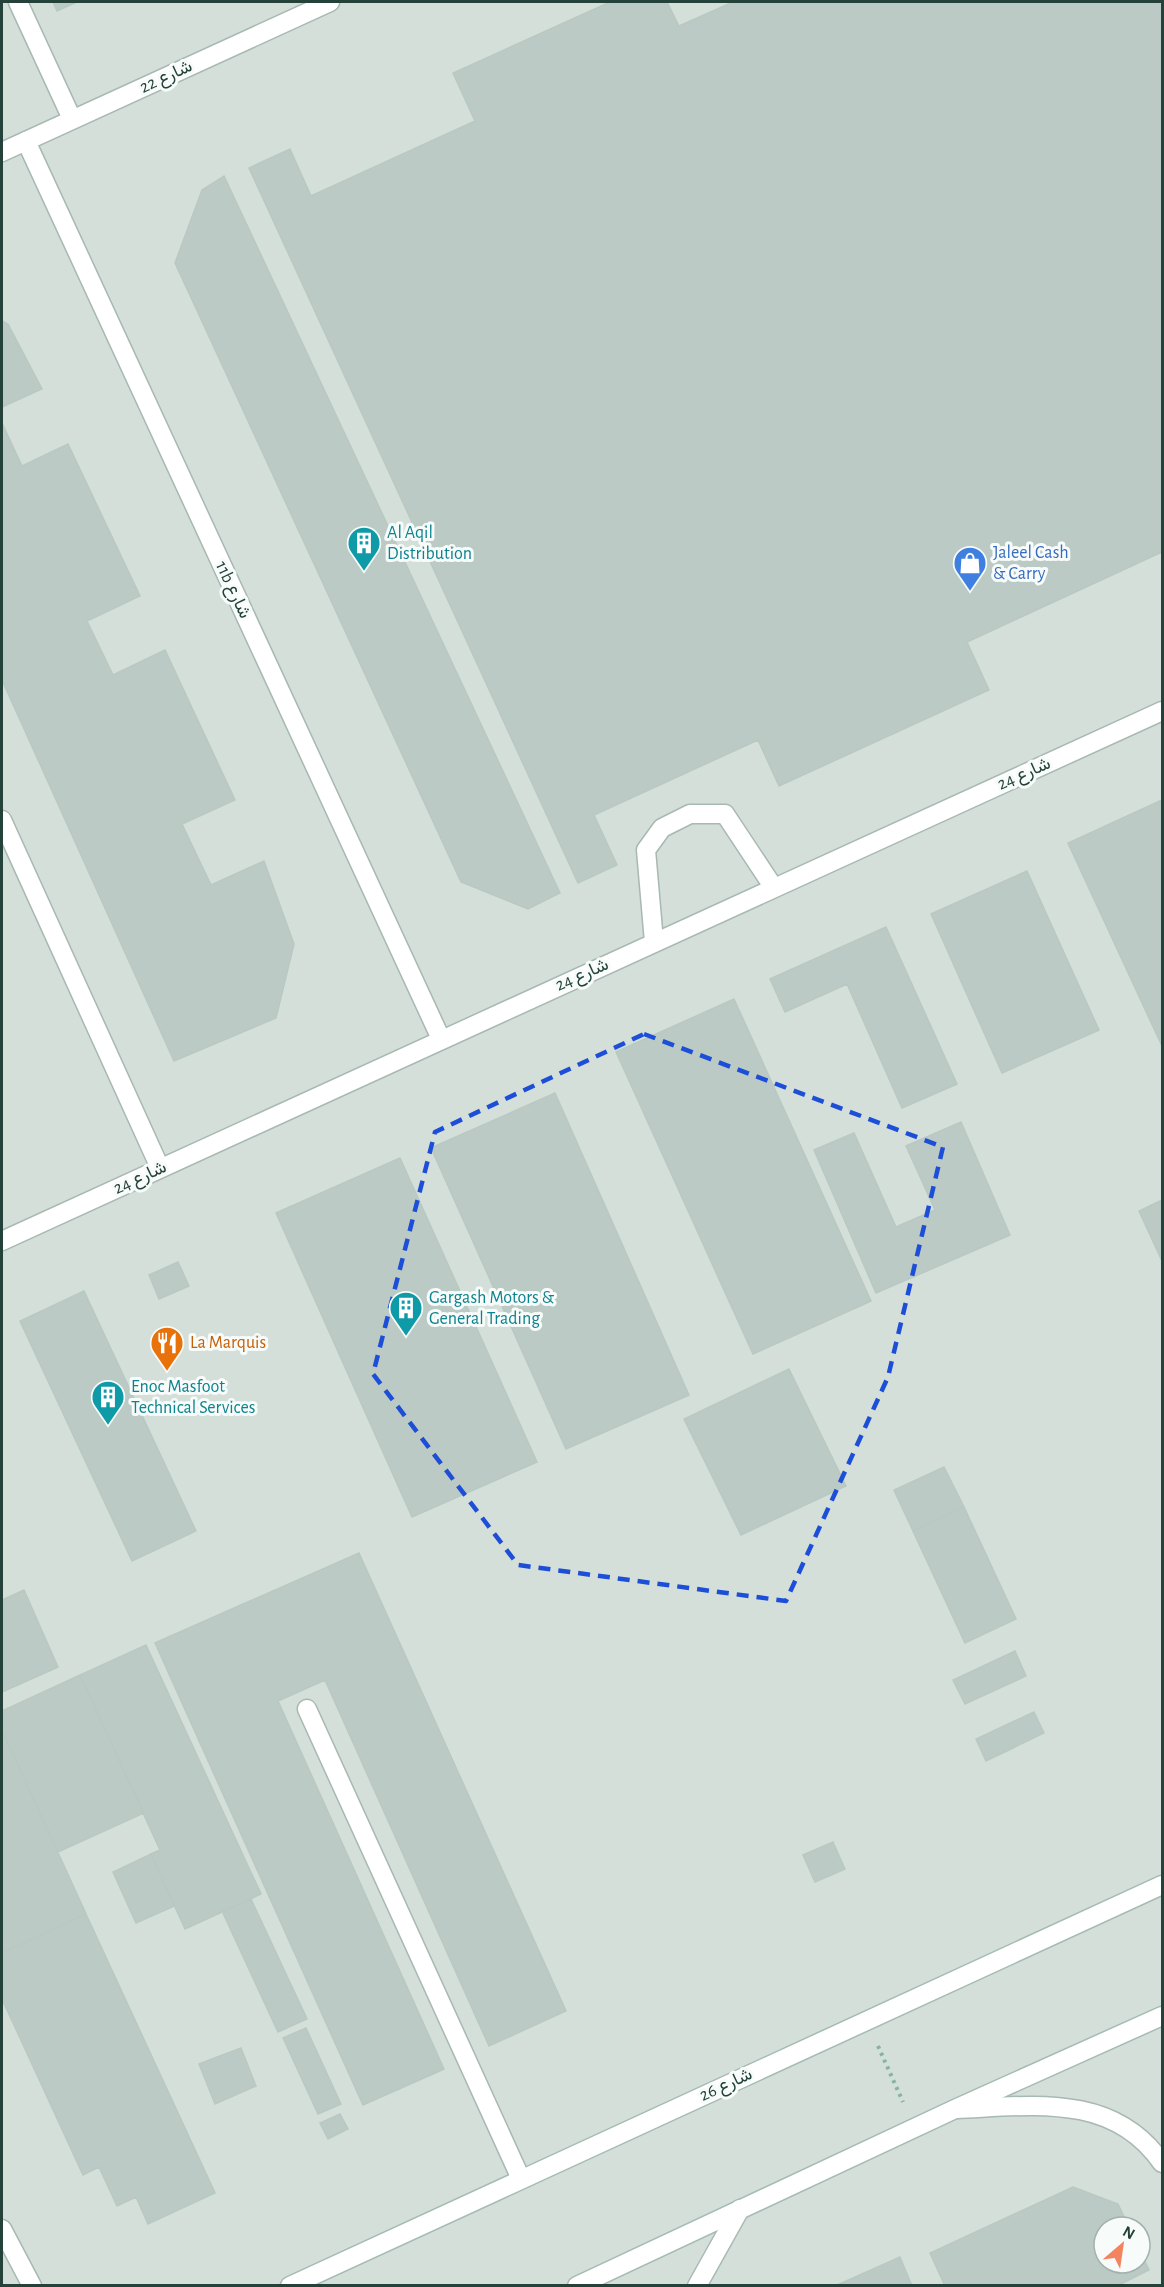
<svg xmlns="http://www.w3.org/2000/svg" width="1164" height="2287" font-family="'Alegreya Sans',Vazirmatn,sans-serif">
<style>
.built{fill:#d4dfda;fill-rule:evenodd}
.building{fill:#bbcac4;stroke:#b8c9c2;stroke-width:1.5}
.lines{fill:none;stroke-linecap:round;stroke-linejoin:round}
.service-casing{stroke:#a8b8b2;stroke-width:21}
.minor-casing{stroke:#a8b8b2;stroke-width:21}
.secondary-casing{stroke:#a4bbb3;stroke-width:21}
.path{stroke:#86b3a5;stroke-width:4;stroke-dasharray:3 4.5;stroke-linecap:butt}
.service{stroke:#fff;stroke-width:18}
.minor{stroke:#fff;stroke-width:18}
.secondary{stroke:#fff;stroke-width:18}
.marked{fill:none;stroke:#1d4ed8;stroke-width:4.5;stroke-dasharray:12 8;stroke-linejoin:round}
.labels{text-anchor:middle;dominant-baseline:central;stroke-width:6;stroke-linejoin:round;paint-order:stroke}
.street-label{font-size:18px;fill:#24423a;stroke:#f7fbf9}
.culture-label{font-size:18px;fill:#0d838f;stroke:#f7fbf9;text-anchor:start}
.shop-label{font-size:18px;fill:#366cbe;stroke:#f7fbf9;text-anchor:start}
.food-label{font-size:18px;fill:#c56008;stroke:#f7fbf9;text-anchor:start}
</style>
<rect width="100%" height="100%" fill="#e6efeb"/>
<path class="built" d="M2,2h1160v2283l-1160,1zM1104,2227h36v36h-36z"/>
<path class="building" d="M53,2h24l-20,9z
M610,2h57l12,24 54,-24h429v550l-195,90 22,48 -210,96 -21,-46 -164,75 23,50 -39,18 -329,-715 41,-19 21,47 164,-75 -22,-48z
M224,176l336,717 -32,16 -67,-27 -286,-619 27,-73z
M2,321l6,3 34,65 -40,18z
M2,423l20,43 46,-22 72,152 -53,25 26,54 52,-25 70,150 -53,24 29,61 53,-24 30,83 -18,74 -102,43 -172,-381z
M1162,800v246l-94,-203z
M1027,871l72,159 -97,43 -71,-159z
M886,927l71,157 -55,24 -55,-124 -62,28 -15,-33z
M734,999l137,302 -118,53 -137,-302z
M555,1093l134,302 -123,54 -135,-301z
M961,1122l49,113 -134,58 -62,-143 40,-17 42,94 39,-17 -29,-64z
M400,1158l137,304 -125,55 -136,-304z
M1162,1200v61l-23,-50z
M178,1262l11,24 -30,13 -10,-24z
M84,1291l112,240 -64,30 -112,-240z
M789,1369l57,117 -105,49 -57,-116z
M944,1467l20,40 -51,24 -19,-41z
M964,1507l52,112 -51,24 -52,-112z
M359,1553l207,458 -77,35 -164,-366 -47,21 166,368 -81,36 -208,-462z
M24,1590l34,77 -56,25v-92z
M146,1645l115,249 -76,35 -34,-75 9,-4 -80,-175z
M1015,1651l11,25 -61,28 -12,-24z
M80,1675l64,138 -86,39 -56,-122v-19z
M1034,1712l10,21 -58,28 -10,-22z
M2,1730l84,184 -84,39z
M833,1842l12,27 -30,13 -12,-27z
M151,1854l23,52 -38,17 -23,-51z
M251,1899l56,120 -29,13 -56,-121z
M86,1914l129,279 -67,31 -12,-27 -19,9 -18,-39 -16,8 -81,-176v-46z
M306,2028l35,76 -23,10 -35,-76z
M241,2048l15,38 -41,18 -16,-40z
M340,2114l8,15 -20,10 -8,-16z
M1073,2187l45,17 11,23h-25v36h36v-12l9,19 -32,16h-172l-15,-33z
M900,2257l12,29h-77z"/>
<g class="lines">
<g class="service-casing">
<path id="service" d="M18,2l54,117
M26,141l415,898
M2,820l158,348
M654,942l-8,-92 16,-22 28,-14h35l49,74
M2,1241l1160,-530
M307,1709l214,470
M957,2109c74,-3 156,-17 205,54
M2,2229l30,57
M697,2286l43,-77"/>
</g>
<g class="minor-casing">
<path id="minor" d="M2,152l328,-150"/>
</g>
<g class="secondary-casing">
<path id="secondary" d="M290,2286l872,-401
M577,2286l378,-177 207,-93"/>
</g>
<path class="path" d="M878,2046l25,56"/>
<use href="#service" class="service"/>
<use href="#minor" class="minor"/>
<use href="#secondary" class="secondary"/>
</g>
<path class="marked" d="M644,1034l299,113 -55,230 -102,224 -268,-36 -145,-191 62,-242z"/>
<defs>
<g id="building-pin" transform="scale(1.725)"><path d="M0 17L-7.5 6A9.5 9.5 0 1 1 7.5 6Z" fill="#0f9aa8" stroke="#f7fbf9"/><path d="M-4-6H4V6H1V3H-1V6H-4ZM-2.5-4.3h1.7v1.8h-1.7ZM.8-4.3h1.7v1.8H.8ZM-2.5-1h1.7V.8h-1.7ZM.8-1h1.7V.8H.8Z" fill="#fff"/></g>
<g id="shop-pin" transform="scale(1.725)"><path d="M0 17L-7.5 6A9.5 9.5 0 1 1 7.5 6Z" fill="#3f7fe0" stroke="#f7fbf9"/><path d="M-5-2.5h2.3a2.7 3.5 0 0 1 5.4 0H5L5.5 6h-11ZM-1.5-2.5h3a1.5 2.3 0 0 0-3 0Z" fill="#fff"/></g>
<g id="restaurant-pin" transform="scale(1.725)"><path d="M0 17L-7.5 6A9.5 9.5 0 1 1 7.5 6Z" fill="#e8710a" stroke="#f7fbf9"/><path d="M-5-6h1v4h1v-4h1v4h1v-4h1v5L-1.5 .5V6h-2V.5L-5-1ZM5-6V6H3V1.5H1.5Q1.5-4 5-6Z" fill="#fff"/></g>
</defs>
<g fill-rule="evenodd">
<use href="#building-pin" x="364" y="543"/>
<use href="#shop-pin" x="970" y="563"/>
<use href="#building-pin" x="406" y="1308"/>
<use href="#restaurant-pin" x="167" y="1343"/>
<use href="#building-pin" x="108" y="1397"/>
</g>
<g class="labels">
<g class="street-label">
<text transform="translate(166 77) rotate(-25)">شارع 22</text>
<text transform="translate(233 590) rotate(65)">11b شارع</text>
<text transform="translate(1024 774) rotate(-24)">شارع 24</text>
<text transform="translate(582 975) rotate(-24)">شارع 24</text>
<text transform="translate(140 1178) rotate(-25)">شارع 24</text>
<text transform="translate(726 2085) rotate(-25)">شارع 26</text>
</g>
<g class="culture-label">
<text x="387" y="533">Al Aqil<tspan x="387" dy="21">Distribution</tspan></text>
<text x="429" y="1298">Gargash Motors &amp;<tspan x="429" dy="21">General Trading</tspan></text>
<text x="131" y="1387">Enoc Masfoot<tspan x="131" dy="21">Technical Services</tspan></text>
</g>
<g class="shop-label">
<text x="993" y="553">Jaleel Cash<tspan x="993" dy="21">&amp; Carry</tspan></text>
</g>
<g class="food-label">
<text x="190" y="1343">La Marquis</text>
</g>
</g>
<rect width="1164" height="2287" fill="none" stroke="#24423a" stroke-width="6"/>
<g transform="translate(1122 2245) rotate(29)"><circle r="28" fill="#f7fbf9" stroke="#a3b1ad" stroke-width="1.5"/>
<path d="M0-4.5L10 22L0 15L-10 22Z" fill="#f4845f"/>
<text y="-9" font-size="16" font-weight="bold" text-anchor="middle" fill="#24423a">N</text>
</g>
</svg>
